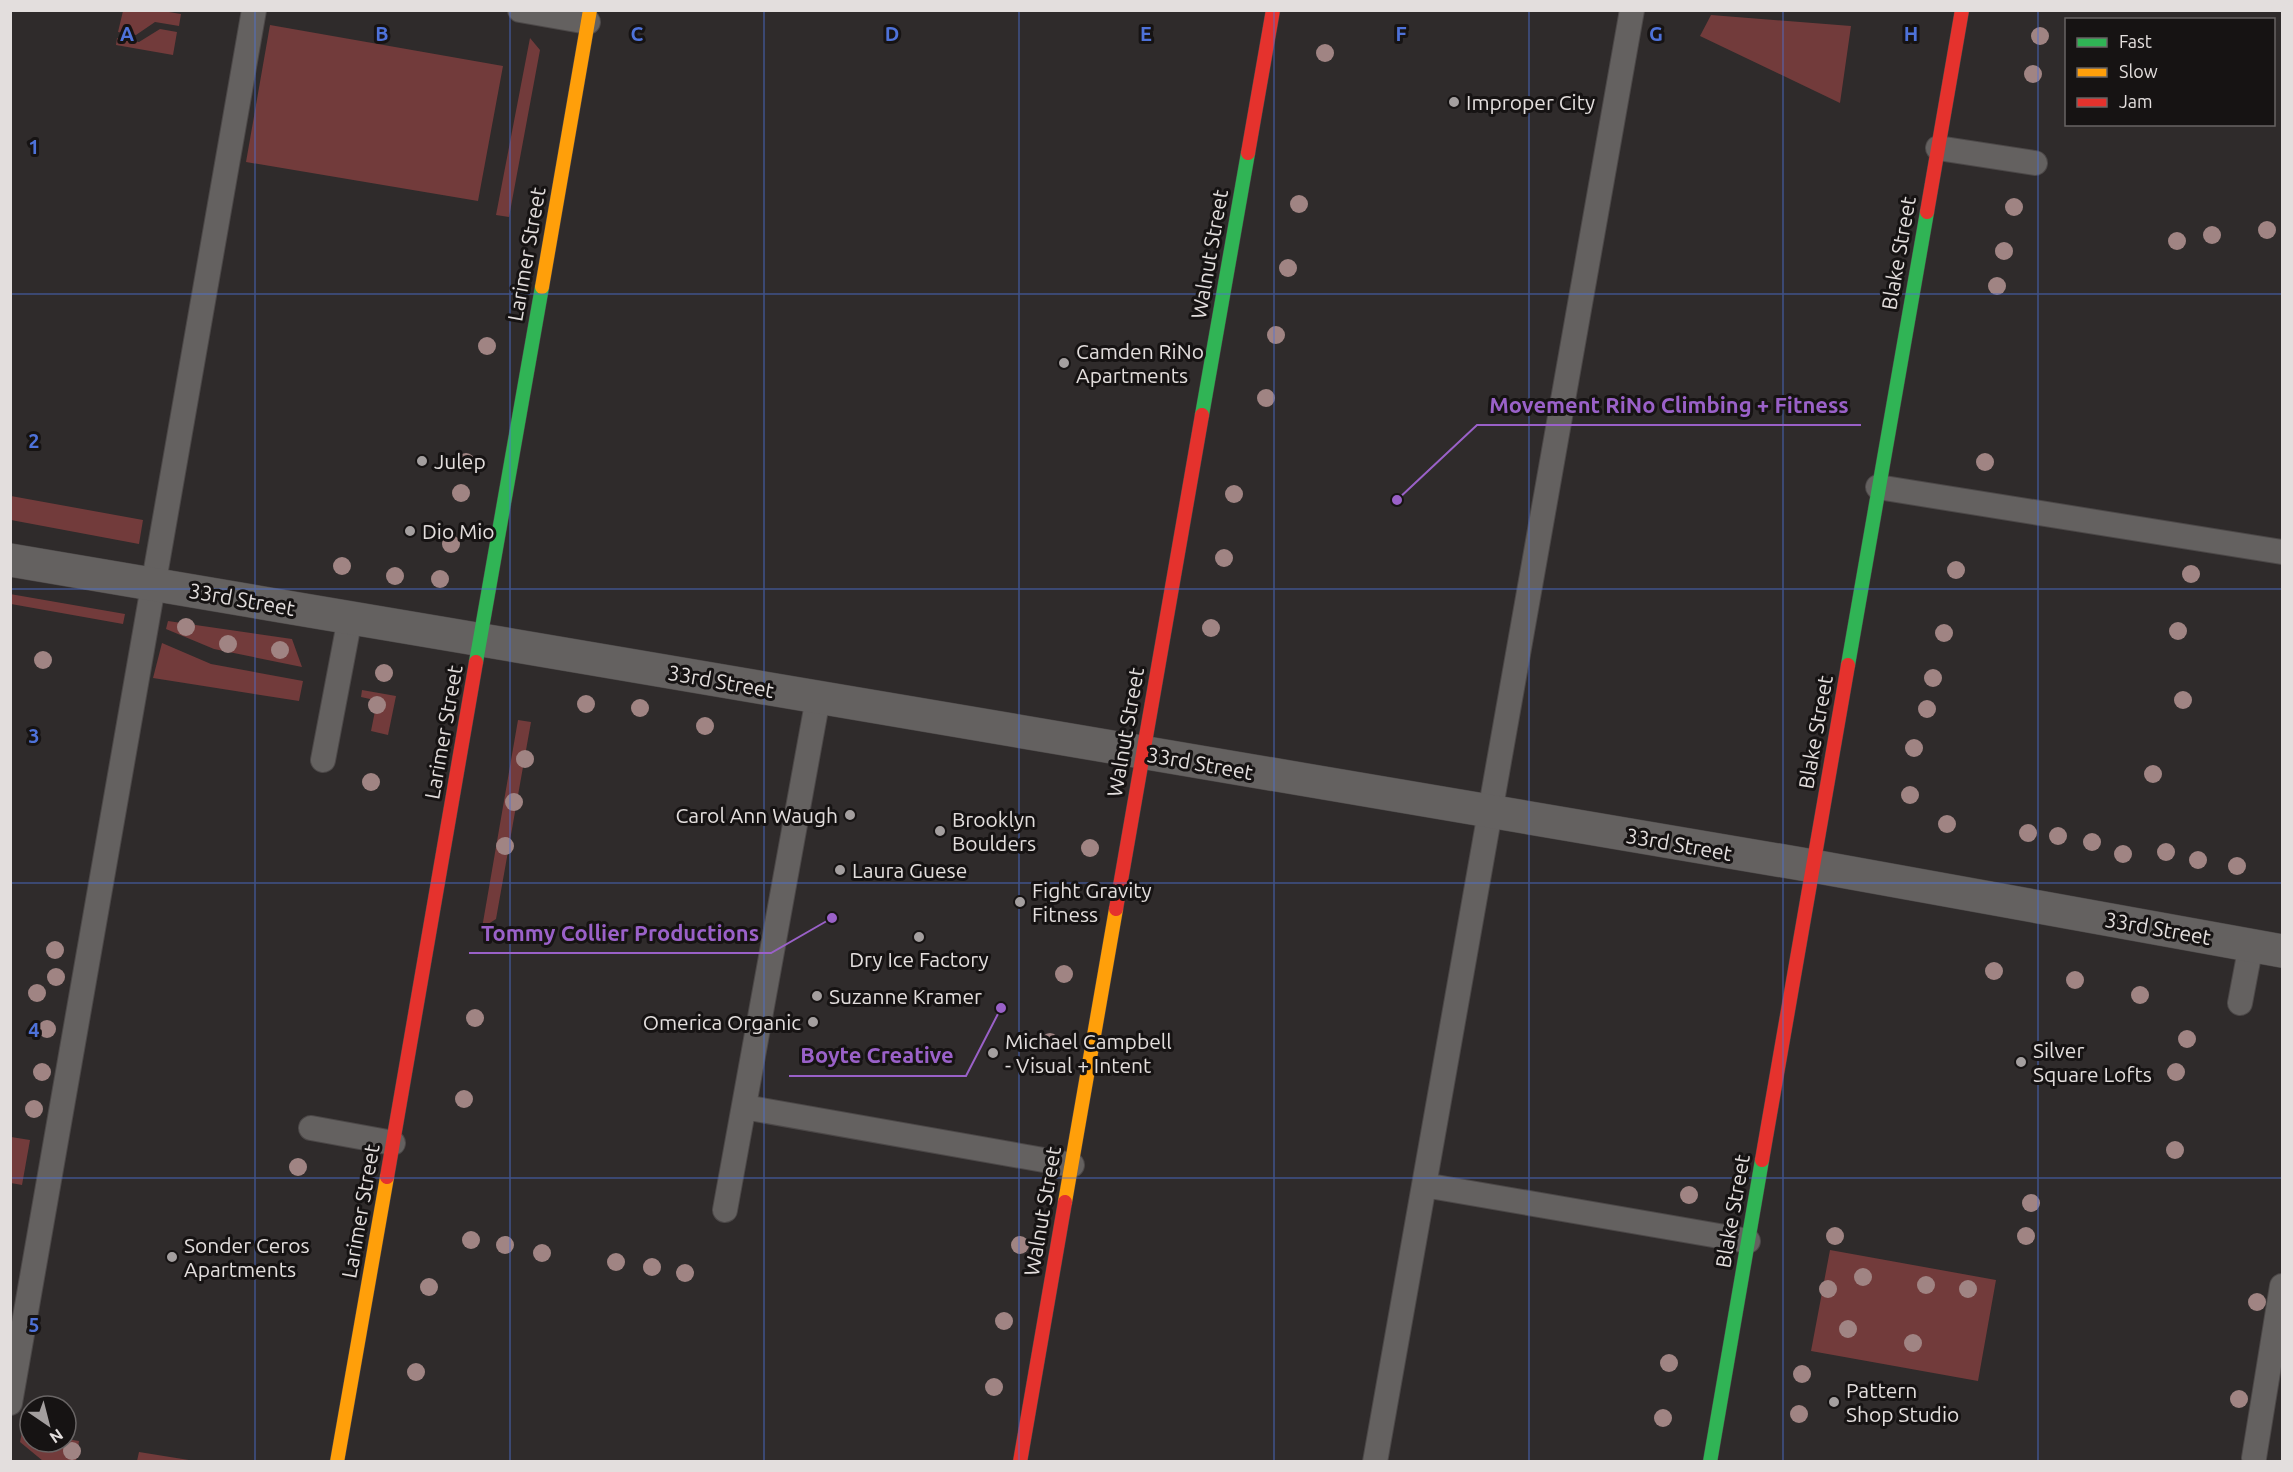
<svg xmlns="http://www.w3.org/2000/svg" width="2293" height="1472" font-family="Ubuntu,sans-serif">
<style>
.green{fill:#723b3b}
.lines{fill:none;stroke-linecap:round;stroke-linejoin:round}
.lane-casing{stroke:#4c4848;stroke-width:26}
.street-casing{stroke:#4c4848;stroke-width:34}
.fast-casing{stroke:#4c4848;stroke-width:15}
.slow-casing{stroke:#4c4848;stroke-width:15}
.jam-casing{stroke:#4c4848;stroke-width:15}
.lane{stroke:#646160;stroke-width:24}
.street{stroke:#646160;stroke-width:33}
.fast{stroke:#30b455;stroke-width:14}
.slow{stroke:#ff9f0a;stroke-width:14}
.jam{stroke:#e5322d;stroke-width:14}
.tree{fill:#a08483}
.grid{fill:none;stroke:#4e72d9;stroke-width:1.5;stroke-opacity:0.55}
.poi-dot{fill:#a49f9f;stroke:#161313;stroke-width:2}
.labels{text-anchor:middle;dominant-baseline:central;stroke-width:6;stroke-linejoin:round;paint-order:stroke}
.poi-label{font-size:21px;fill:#e3dedd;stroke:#161313;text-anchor:start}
.street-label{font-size:21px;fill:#e3dedd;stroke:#161313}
.grid-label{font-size:20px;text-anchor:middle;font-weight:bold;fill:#4e72d9;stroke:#161313;stroke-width:6;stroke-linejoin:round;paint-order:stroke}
.leader{fill:none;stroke:#9a61c8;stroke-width:2}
.callout-dot{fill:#9a61c8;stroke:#161313;stroke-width:2}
.callout-label{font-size:22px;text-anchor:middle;font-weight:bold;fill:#9a61c8;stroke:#161313;stroke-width:6;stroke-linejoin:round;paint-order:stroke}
</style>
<rect width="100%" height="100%" fill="#2f2b2b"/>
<path class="green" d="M123,11h40l18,3 -2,12 -24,-4 -19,13 -18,-3z
M1711,15l140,11 -11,77 -140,-67z
M270,25l233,41 -25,135 -232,-39z
M160,29l17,3 -4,23 -57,-10 1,-7 22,4z
M530,38l10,12 -31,167 -13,-2z
M11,496l132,24 -4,24 -128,-24z
M10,594l115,20 -2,10 -112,-20z
M168,621l124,18 10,28 -88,-18 -48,-20z
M162,643l49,21 92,17 -4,20 -146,-23z
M362,690l34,6 -8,39 -17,-4 5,-25 -6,-7 -9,-2z
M518,720l13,2 -35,197 -14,9z
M11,1137l19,3 -8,45 -11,-2z
M1830,1250l166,30 -18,101 -167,-30z
M22,1432l8,1v9h36v-3l13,2 -3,20h-33l-23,-19z
M139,1452l56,9h-58z"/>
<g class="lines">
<g class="lane-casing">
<path id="lane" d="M520,10l68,12
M1938,148l97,15
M1878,487l404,65
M323,760l27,-142
M2240,1003l11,-58
M744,1107l328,58
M311,1128l82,15
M1424,1185l324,56
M725,1210l93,-512
M10,1403l244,-1393
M2254,1458l28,-172
M1375,1462l257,-1452"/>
</g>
<g class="street-casing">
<path id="street" d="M10,560l1803,306 469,85"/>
</g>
<g class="fast-casing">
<path id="fast" d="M1202,415l46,-262
M476,662l66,-375
M1848,665l79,-453
M1710,1462l52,-302"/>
</g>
<g class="slow-casing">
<path id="slow" d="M542,287l48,-277
M1065,1202l51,-293
M337,1462l50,-285"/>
</g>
<g class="jam-casing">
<path id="jam" d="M1248,153l25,-143
M1927,212l35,-202
M1116,909l86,-494
M1762,1160l86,-495
M387,1177l89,-515
M1020,1462l45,-260"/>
</g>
<use href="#lane" class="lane"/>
<use href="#street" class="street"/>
<use href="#fast" class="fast"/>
<use href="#slow" class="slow"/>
<use href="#jam" class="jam"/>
</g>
<g class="tree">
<circle cx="2040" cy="36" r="9"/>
<circle cx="1325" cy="53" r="9"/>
<circle cx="2033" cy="74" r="9"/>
<circle cx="1299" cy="204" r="9"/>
<circle cx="2014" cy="207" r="9"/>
<circle cx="2267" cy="230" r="9"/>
<circle cx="2212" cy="235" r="9"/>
<circle cx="2177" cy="241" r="9"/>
<circle cx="2004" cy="251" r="9"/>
<circle cx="1288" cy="268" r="9"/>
<circle cx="1997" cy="286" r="9"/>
<circle cx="1276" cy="335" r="9"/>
<circle cx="487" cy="346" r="9"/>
<circle cx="1266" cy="398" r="9"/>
<circle cx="466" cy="462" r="9"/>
<circle cx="1985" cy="462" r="9"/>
<circle cx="461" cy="493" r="9"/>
<circle cx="1234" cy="494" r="9"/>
<circle cx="451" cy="544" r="9"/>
<circle cx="1224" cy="558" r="9"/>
<circle cx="342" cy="566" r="9"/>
<circle cx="1956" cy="570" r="9"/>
<circle cx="2191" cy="574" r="9"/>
<circle cx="395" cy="576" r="9"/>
<circle cx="440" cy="579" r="9"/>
<circle cx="186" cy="627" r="9"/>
<circle cx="1211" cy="628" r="9"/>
<circle cx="2178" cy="631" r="9"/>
<circle cx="1944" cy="633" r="9"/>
<circle cx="228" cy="644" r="9"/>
<circle cx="280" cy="650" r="9"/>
<circle cx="43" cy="660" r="9"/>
<circle cx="384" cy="673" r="9"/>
<circle cx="1933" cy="678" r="9"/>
<circle cx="2183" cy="700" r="9"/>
<circle cx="586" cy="704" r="9"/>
<circle cx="377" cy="705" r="9"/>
<circle cx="640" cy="708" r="9"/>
<circle cx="1927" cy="709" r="9"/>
<circle cx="705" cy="726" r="9"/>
<circle cx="1914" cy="748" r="9"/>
<circle cx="525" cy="759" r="9"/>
<circle cx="2153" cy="774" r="9"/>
<circle cx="371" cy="782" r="9"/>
<circle cx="1910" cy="795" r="9"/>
<circle cx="514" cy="802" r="9"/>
<circle cx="1947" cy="824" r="9"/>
<circle cx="2028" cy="833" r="9"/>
<circle cx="2058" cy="836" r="9"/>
<circle cx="2092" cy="842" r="9"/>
<circle cx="505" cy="846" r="9"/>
<circle cx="1090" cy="848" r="9"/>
<circle cx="2166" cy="852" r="9"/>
<circle cx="2123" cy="854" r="9"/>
<circle cx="2198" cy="860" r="9"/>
<circle cx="2237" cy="866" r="9"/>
<circle cx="55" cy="950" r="9"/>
<circle cx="1994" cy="971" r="9"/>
<circle cx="1064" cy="974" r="9"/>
<circle cx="56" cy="977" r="9"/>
<circle cx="2075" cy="980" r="9"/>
<circle cx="37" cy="993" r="9"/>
<circle cx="2140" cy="995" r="9"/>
<circle cx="475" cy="1018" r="9"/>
<circle cx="47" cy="1029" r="9"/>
<circle cx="2187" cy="1039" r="9"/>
<circle cx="1050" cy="1042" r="9"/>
<circle cx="42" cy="1072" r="9"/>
<circle cx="2176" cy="1072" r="9"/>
<circle cx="464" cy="1099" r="9"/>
<circle cx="34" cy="1109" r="9"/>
<circle cx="2175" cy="1150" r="9"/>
<circle cx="298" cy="1167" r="9"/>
<circle cx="1689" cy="1195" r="9"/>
<circle cx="2031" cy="1203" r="9"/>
<circle cx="1835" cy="1236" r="9"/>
<circle cx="2026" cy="1236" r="9"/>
<circle cx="471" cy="1240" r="9"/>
<circle cx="505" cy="1245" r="9"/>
<circle cx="1020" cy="1245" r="9"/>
<circle cx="542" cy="1253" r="9"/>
<circle cx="616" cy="1262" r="9"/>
<circle cx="652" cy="1267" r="9"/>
<circle cx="685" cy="1273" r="9"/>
<circle cx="1863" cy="1277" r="9"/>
<circle cx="1926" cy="1285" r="9"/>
<circle cx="429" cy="1287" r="9"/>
<circle cx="1828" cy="1289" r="9"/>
<circle cx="1968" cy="1289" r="9"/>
<circle cx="2257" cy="1302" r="9"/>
<circle cx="1004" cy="1321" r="9"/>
<circle cx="1848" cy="1329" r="9"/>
<circle cx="1913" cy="1343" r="9"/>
<circle cx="1669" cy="1363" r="9"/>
<circle cx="416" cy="1372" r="9"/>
<circle cx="1802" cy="1374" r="9"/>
<circle cx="994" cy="1387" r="9"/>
<circle cx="2239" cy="1399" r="9"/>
<circle cx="1799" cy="1414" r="9"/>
<circle cx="1663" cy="1418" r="9"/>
<circle cx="72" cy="1451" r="9"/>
</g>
<path class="grid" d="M255,10v1452M510,10v1452M764,10v1452M1019,10v1452M1274,10v1452M1529,10v1452M1783,10v1452M2038,10v1452M10,294h2272M10,589h2272M10,883h2272M10,1178h2272"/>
<g class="poi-dot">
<circle cx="1454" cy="102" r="6"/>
<circle cx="1064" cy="363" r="6"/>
<circle cx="422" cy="461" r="6"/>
<circle cx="410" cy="531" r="6"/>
<circle cx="850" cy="815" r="6"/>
<circle cx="940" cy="831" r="6"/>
<circle cx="840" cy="870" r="6"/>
<circle cx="1020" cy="902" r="6"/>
<circle cx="919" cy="937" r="6"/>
<circle cx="817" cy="996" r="6"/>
<circle cx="813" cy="1022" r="6"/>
<circle cx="993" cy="1053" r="6"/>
<circle cx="2021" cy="1062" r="6"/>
<circle cx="172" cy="1257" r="6"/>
<circle cx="1834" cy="1402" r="6"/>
</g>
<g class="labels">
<g class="poi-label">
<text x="1466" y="102">Improper City</text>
<text x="1076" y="351">Camden RiNo<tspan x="1076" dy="24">Apartments</tspan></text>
<text x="434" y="461">Julep</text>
<text x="422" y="531">Dio Mio</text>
<text x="838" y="815" text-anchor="end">Carol Ann Waugh</text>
<text x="952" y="819">Brooklyn<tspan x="952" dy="24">Boulders</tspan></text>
<text x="852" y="870">Laura Guese</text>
<text x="1032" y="890">Fight Gravity<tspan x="1032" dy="24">Fitness</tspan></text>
<text x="919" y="959" text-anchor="middle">Dry Ice Factory</text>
<text x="829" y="996">Suzanne Kramer</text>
<text x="801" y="1022" text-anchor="end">Omerica Organic</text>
<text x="1005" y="1041">Michael Campbell<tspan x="1005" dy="24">- Visual + Intent</tspan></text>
<text x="2033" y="1050">Silver<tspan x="2033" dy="24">Square Lofts</tspan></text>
<text x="184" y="1245">Sonder Ceros<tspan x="184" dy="24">Apartments</tspan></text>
<text x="1846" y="1390">Pattern<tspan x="1846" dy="24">Shop Studio</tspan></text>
</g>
<g class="street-label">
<text transform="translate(1898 253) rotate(-80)">Blake Street</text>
<text transform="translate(526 254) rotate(-80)">Larimer Street</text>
<text transform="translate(1209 254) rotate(-80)">Walnut Street</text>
<text transform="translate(242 599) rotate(10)">33rd Street</text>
<text transform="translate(721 681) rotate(10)">33rd Street</text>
<text transform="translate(443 732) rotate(-80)">Larimer Street</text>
<text transform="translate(1125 732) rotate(-80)">Walnut Street</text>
<text transform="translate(1815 732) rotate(-80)">Blake Street</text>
<text transform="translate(1200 763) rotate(10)">33rd Street</text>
<text transform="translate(1679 844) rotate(10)">33rd Street</text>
<text transform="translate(2158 928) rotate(10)">33rd Street</text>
<text transform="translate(360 1211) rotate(-80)">Larimer Street</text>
<text transform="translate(1042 1211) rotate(-80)">Walnut Street</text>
<text transform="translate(1732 1211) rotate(-80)">Blake Street</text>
</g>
</g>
<g class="grid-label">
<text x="127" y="41">A</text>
<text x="382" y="41">B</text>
<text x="637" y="41">C</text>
<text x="892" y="41">D</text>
<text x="1146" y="41">E</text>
<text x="1401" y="41">F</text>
<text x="1656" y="41">G</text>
<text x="1911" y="41">H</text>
<text x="34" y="154">1</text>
<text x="34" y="448">2</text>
<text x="34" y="743">3</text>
<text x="34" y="1037">4</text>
<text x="34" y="1332">5</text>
</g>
<path class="leader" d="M1397 500L1477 425H1861M832 918L771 953H469M1001 1008L966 1076H789"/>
<g class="callout-dot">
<circle cx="1397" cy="500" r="6"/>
<circle cx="832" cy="918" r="6"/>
<circle cx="1001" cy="1008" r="6"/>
</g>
<g class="callout-label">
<text x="1669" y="413">Movement RiNo Climbing + Fitness</text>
<text x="620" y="941">Tommy Collier Productions</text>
<text x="877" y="1063">Boyte Creative</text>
</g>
<rect width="2293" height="1472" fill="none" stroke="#e3dedd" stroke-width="24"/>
<rect x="2065" y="18" width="210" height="108" fill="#161313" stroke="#686464" stroke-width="1.5"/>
<rect x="2077" y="38" width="30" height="9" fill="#30b455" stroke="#686464" stroke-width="1.5"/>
<text x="2119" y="48" font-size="18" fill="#e3dedd">Fast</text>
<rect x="2077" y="68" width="30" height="9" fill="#ff9f0a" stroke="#686464" stroke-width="1.5"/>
<text x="2119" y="78" font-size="18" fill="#e3dedd">Slow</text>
<rect x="2077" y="98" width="30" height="9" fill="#e5322d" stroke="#686464" stroke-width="1.5"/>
<text x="2119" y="108" font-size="18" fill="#e3dedd">Jam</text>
<g transform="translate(48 1424) rotate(145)"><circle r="28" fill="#161313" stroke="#686464" stroke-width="1.5"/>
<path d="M0-4.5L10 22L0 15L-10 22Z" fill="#a49f9f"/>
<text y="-9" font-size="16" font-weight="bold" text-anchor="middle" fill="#e3dedd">N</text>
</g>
</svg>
